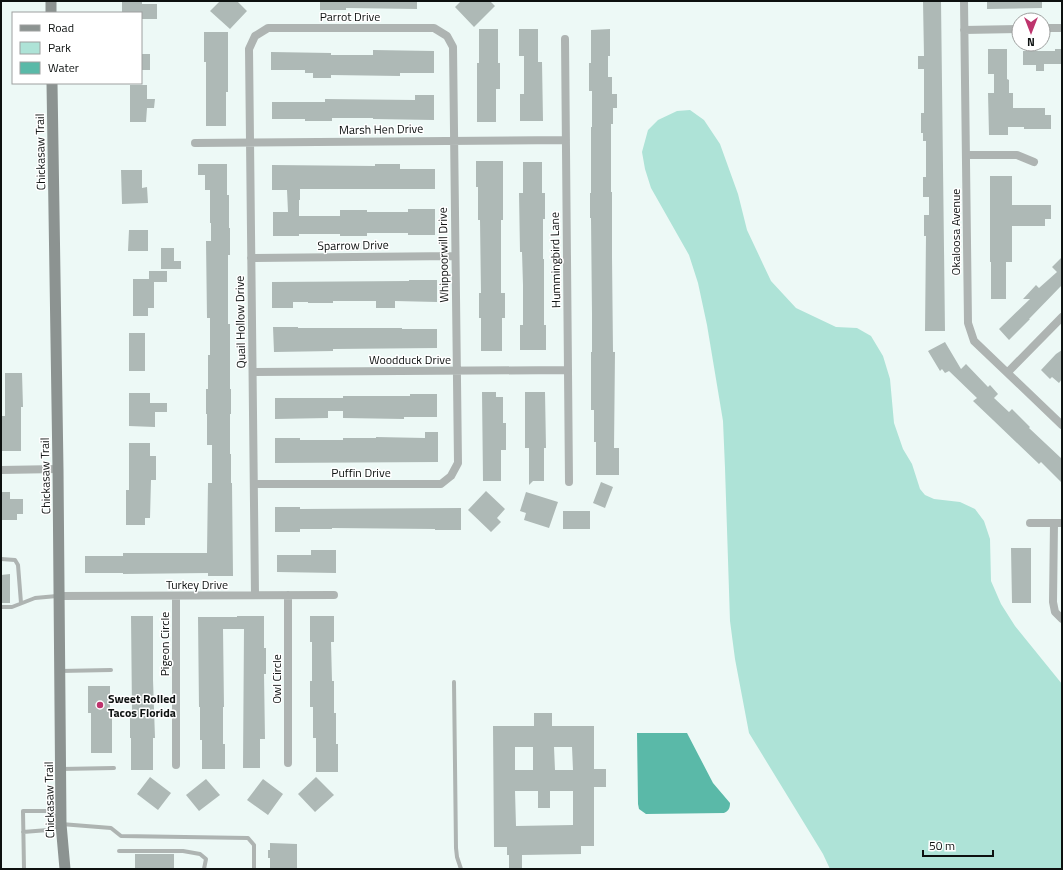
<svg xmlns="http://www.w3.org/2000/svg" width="1063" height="870" font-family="'Titillium Web',sans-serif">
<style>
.green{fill:#aee3d7}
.water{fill:#5ab9a8}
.building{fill:#aeb9b6;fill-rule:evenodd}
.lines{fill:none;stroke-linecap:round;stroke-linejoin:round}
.lane{stroke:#aeb4b2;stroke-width:4}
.street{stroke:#aeb4b2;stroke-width:8}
.secondary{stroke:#8c9391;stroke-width:11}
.poi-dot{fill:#be346d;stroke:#fff;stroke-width:1.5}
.labels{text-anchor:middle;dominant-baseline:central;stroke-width:3;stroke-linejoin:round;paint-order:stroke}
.street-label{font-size:12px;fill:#0d1110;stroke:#fff}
.poi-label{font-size:12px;font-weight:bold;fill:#0d1110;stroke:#fff;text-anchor:start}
</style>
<rect width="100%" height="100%" fill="#edf9f6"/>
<path class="green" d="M690,110l14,10 16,24 18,50 9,36 24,51 25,27 40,19 21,1 14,8 12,20 7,23 4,44 9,26 9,15 8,25 5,6 9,4 26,3 15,7 9,12 6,18 1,42 10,23 14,22 47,58v185h-232l-7,-15 -74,-121 -14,-74 -5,-38 -5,-153 -2,-47 -16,-96 -9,-42 -9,-28 -38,-67 -6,-19 -3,-17 6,-22 10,-10 19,-9z"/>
<path class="water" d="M637,733h50l26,50 17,20c0,6 -2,8 -6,10l-78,1 -7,-5 -1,-5z"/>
<path class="building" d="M122,1h20v3h15v15h-16v-6h-19z
M220,1h17l10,10 -17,18 -20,-18z
M320,1h97v8l-71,-1v2h-26z
M461,1h29l5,5 -21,21 -19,-20z
M923,1h18l4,330h-20l1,-95h-2v-21h5v-18h-6v-20h3v-36h-3v-8h-2v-20h3v-44h-6v-13h6z
M987,1h55v7l-55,1z
M479,29h19v34h2v26h-4v33h-19v-59h2z
M519,29h19v33h4l1,59h-23v-27h4v-38h-5z
M610,29v27h-2v21h4v17h5v14h-4v16h-2v68h1v65l1,95h2l-1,96h5v27h-23v-33h-2v-32h-3v-58h1v-38l-1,-96h-1v-25h1v-66h1v-36h-3v-28h2v-33z
M204,32h24v60h-2v34h-20v-64h-2z
M988,49h19v30l2,1v13h4v15h32v7h6v14h-27v-2h-16v8h-19l-1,-42h6v-19h-6z
M1055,49h7v15h-18v7h-8v-6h-13v-14h32z
M373,50l61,1v22h-34v3l-69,-1v3h-18v-5h-8v-3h-34v-18l60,1v2h42z
M141,54h9v16h-9z
M130,85h17v14h8l-1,9h-7l-1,14h-16z
M415,95h19v25l-61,-1v-1h-41v3h-27v-2h-33v-17h53v-3l90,1z
M476,161h27v59h-2v73h4v25h-3v33h-21v-33h-2v-25h2l-1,-73h-2v-33h-2z
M523,162h19v31h3v26h-2v40h1v66h2v25h-26v-25h3v-40l-1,-33h-2l-1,-59h4z
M198,164h29v31h2v33h1v27h-2v69h2v65h1v25h-1v40h1v29h1l1,93h-25v-3l-85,1v-1h-38v-17h38v-3h84l1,-70h4v-38h-5v-31h-1v-25h2v-34h2v-37h-3l-1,-77h5v-18h-1v-33h-5v-15h-7z
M375,164h25v5h35v20h-135v11h-1v16h41v-6h27v2h41v-3h27v26h-27v-2h-41v3h-27v-2h-41v2h-26v-24h15l-1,-22h-15v-25l103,1z
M121,170h21v18l5,-1 1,16 -26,1z
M990,176h22v29h39v14h-6v7h-33v36h-6v37h-15v-37h-1z
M129,230h19v21h-20z
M161,248h13v13h7v8h-20z
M1062,257v28l-33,34h1l-21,21 -10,-11 31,-30h-7l13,-14 3,3 18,-16 -5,-5z
M149,271h18v11h-13v26h-6v8h-15v-37h16z
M409,280h28v22l-42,-1v7h-19v-7h-43v2h-25v-1h-15v6h-21v-26l137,-1z
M273,327h25v1h104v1h35v19l-104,1v2l-59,1z
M129,333h16v38h-16z
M945,342l16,27 5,-5 22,23 2,-2 8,9 -4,4 15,14 3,-3 18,18 -1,1 33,31v24l-21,-21 -2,2 -46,-44 -20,-19 4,-3 -28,-27 -4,2 -3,-4 -2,2 -12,-20z
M1062,350v29l-3,4 -7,-6 -2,2 -9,-9 15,-16z
M5,373h17l1,34h-2v44h-20v-35h4z
M482,392h14v5h7v26h3v27h-5v31h-18z
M525,392h20l1,56h-2v33h-11l-4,4v-37h-4z
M129,393h21v10h17v9h-12v15l-26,-1z
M410,394h27v23h-33v2l-61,-1v-7h-15v7l-53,1v-21h68v-2h67z
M425,432h13v30l-163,1v-25h25v2h43v-2h33v-1l49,1z
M129,443h21v13h6v24h-5l-1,38h-5v7h-19v-35h3z
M601,482l12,5 -8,21 -12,-5z
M486,491l19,18 -8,9 4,4 -10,10 -23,-22z
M1,492h9v7h13v15h-6v6h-16z
M526,492l32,10 -9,26 -25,-8 2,-7 -6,-2z
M275,507h25v2l161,-1v22h-26v-1l-103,-1v1h-32v3h-25z
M563,511h27v18h-27z
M1011,548h20v55h-19z
M311,550h25v23l-59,-1v-17h34z
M10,574v29h-9v-28z
M131,616h22v64l2,58h-2v32h-22v-32h-1v-26h2z
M237,616h27v32h2v26h-2l1,65h-5v29h-17l1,-139h-21l1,78h-1v37h2v25h-23v-29h-2v-33h-1l-1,-90h39z
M310,616h24v26h-3l1,39h2v32h2v31h2v28h-22v-34h-3v-31h-3v-26h2v-39h-2z
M88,686h22v32h2v35h-21v-40h-3z
M534,713h18v13h42v43h12v18h-12v59h-13v8l-59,1v13h-13v-13h-2v-8h-13l-1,-121h41zM515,747h18v23h-18zM554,747h18l1,23h-18zM515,791h23v17h12v-17h23v34l-57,1z
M150,777l21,16 -13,17 -21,-16z
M316,777l18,18 -19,17 -17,-18z
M206,779l14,16 -21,16 -13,-16z
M263,779l20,15 -15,21 -21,-15z
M270,843l27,1v25h-27v-11h-2v-8h2z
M135,854h39v15h-39z"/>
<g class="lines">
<path class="lane" d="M1,559l14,1 3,5 3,38
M1,607h11l23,-9 22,-2
M60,671l51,-1
M454,682l2,166 1,9 4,12
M61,769l53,-1
M23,832l25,-2 13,-6 50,4 10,8 127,2 6,7v24
M119,851h64l17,3 6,5 -2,10
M24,869l-1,-58h27l8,9"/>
<path class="street" d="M964,1l4,322 6,18 88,84
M1043,28h19
M964,30l55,-1
M565,39l4,443
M195,143l371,-3
M966,155h51l17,7
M251,258l204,-2
M253,372l315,-2
M1008,372l54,-55
M1,470l57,-1
M254,484h187l10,-8 7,-13 -5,-416 -6,-11 -13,-8h-166l-13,8 -6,13 6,546
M1030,523h32
M1054,523l-1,79 2,10 7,7
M288,595v168
M60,596l274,-1
M176,596v169"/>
<path class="secondary" d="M51,1v12
M52,83l6,386 3,355 4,45"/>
</g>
<circle class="poi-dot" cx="100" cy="705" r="4"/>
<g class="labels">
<g class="street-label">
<text x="350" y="16">Parrot Drive</text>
<text transform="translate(381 129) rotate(-1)">Marsh Hen Drive</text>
<text transform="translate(40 152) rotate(-91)">Chickasaw Trail</text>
<text transform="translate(955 232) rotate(-90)">Okaloosa Avenue</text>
<text transform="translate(353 245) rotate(-1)">Sparrow Drive</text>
<text transform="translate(443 255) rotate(-91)">Whippoorwill Drive</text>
<text transform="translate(555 260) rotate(-91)">Hummingbird Lane</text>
<text transform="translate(240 322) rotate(-91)">Quail Hollow Drive</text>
<text x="410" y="359">Woodduck Drive</text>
<text x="361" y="472">Puffin Drive</text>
<text transform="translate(45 476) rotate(-91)">Chickasaw Trail</text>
<text x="197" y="584">Turkey Drive</text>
<text transform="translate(164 644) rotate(-90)">Pigeon Circle</text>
<text transform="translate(276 679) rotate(-90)">Owl Circle</text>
<text transform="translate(49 800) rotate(-91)">Chickasaw Trail</text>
</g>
<g class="poi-label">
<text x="108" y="698">Sweet Rolled<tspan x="108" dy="14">Tacos Florida</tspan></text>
</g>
</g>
<rect width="1063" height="870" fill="none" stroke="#0d1110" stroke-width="4"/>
<rect x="12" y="12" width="130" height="72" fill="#ffffff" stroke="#9ea09f"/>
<rect x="20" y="25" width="20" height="6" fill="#8c9391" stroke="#9ea09f"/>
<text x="48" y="32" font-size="12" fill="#0d1110">Road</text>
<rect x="20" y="42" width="20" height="12" fill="#aee3d7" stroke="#9ea09f"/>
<text x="48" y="52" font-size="12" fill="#0d1110">Park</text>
<rect x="20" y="62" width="20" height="12" fill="#5ab9a8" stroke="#9ea09f"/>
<text x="48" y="72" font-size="12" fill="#0d1110">Water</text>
<g transform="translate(1031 32) rotate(180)"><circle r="19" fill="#ffffff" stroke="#9ea09f"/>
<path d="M0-3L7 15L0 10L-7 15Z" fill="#be346d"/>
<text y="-6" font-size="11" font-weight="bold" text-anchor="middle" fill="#0d1110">N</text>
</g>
<path d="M923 850v6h70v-6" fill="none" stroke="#0d1110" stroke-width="2"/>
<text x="929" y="850" font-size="12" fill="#0d1110" stroke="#ffffff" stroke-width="3" paint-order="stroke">50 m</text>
</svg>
